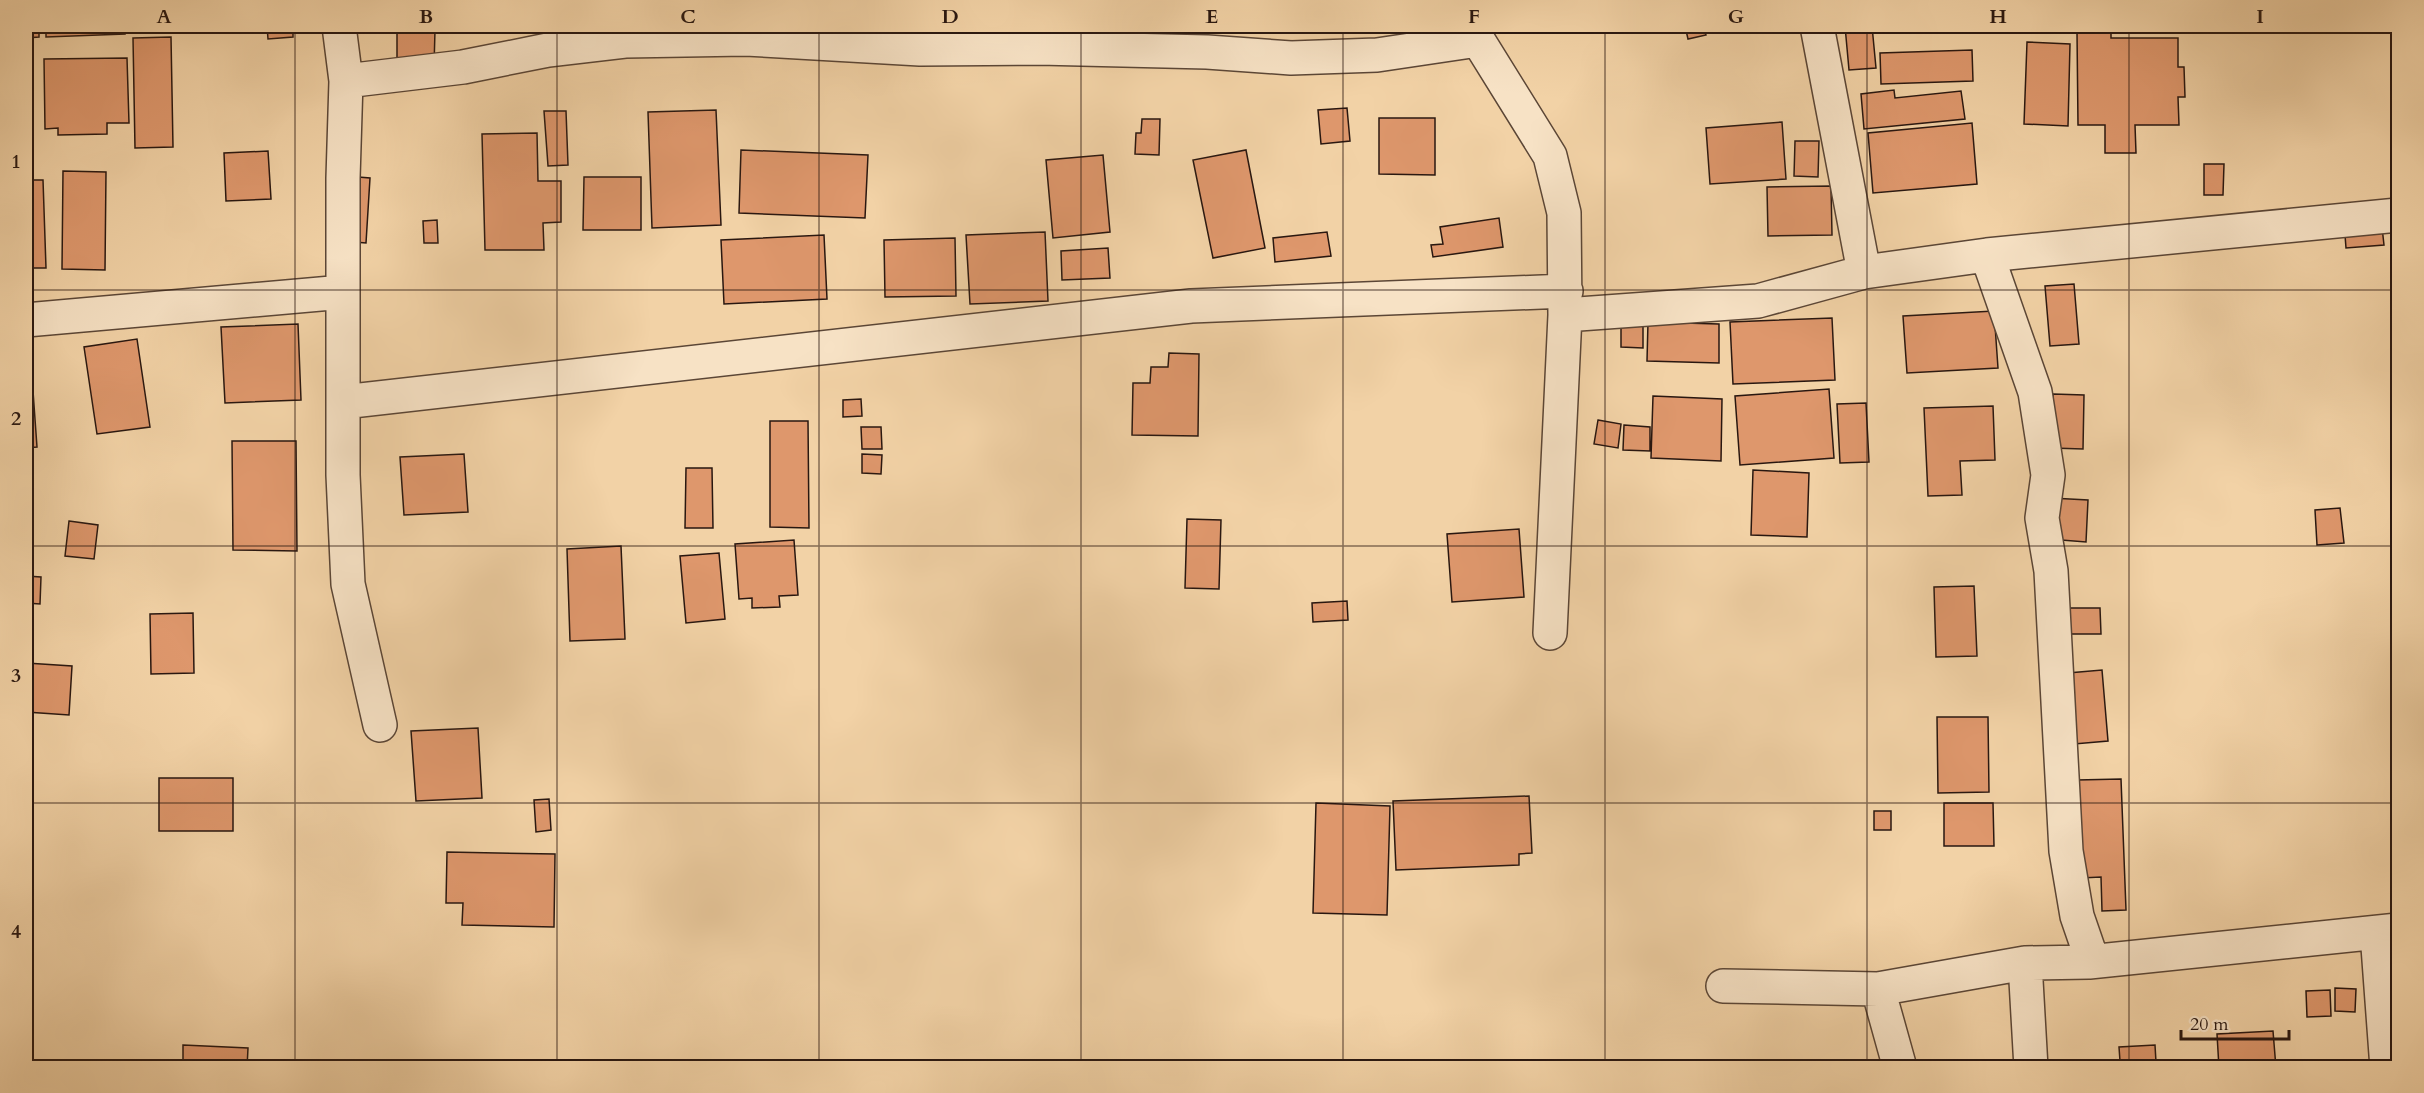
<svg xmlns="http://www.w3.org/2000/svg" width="2424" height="1093" font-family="Cardo,serif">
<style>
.building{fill:#de976c;stroke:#291710;stroke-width:1.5}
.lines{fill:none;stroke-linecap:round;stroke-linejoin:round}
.minor-casing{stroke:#5b4636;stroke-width:36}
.minor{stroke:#f7e2c5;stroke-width:33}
.grid{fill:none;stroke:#291710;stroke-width:1.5;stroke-opacity:0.55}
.neatline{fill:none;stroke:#291710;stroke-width:2}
.grid-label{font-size:20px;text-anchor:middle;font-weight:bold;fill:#291710}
</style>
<rect width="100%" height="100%" fill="#f2d2a6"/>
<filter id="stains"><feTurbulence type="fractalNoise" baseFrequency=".00333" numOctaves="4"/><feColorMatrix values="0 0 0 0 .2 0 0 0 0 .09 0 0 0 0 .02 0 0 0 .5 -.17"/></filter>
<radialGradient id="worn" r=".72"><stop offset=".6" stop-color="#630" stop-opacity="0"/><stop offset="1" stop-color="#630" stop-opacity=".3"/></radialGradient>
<path class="building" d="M26,26h13v11l-13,1z
M46,26h78l1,8 -79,3z
M267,26h26v11l-25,2z
M899,26h62l1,14 -63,-5z
M1685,26h18l3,9 -18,4z
M1845,26h27l4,42 -27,2z
M2169,26h56l-55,6z
M397,29l38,1 -1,37 -37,-1z
M2077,32h34v6h67v29h6l1,30h-7l1,28h-44l1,28h-31v-28h-27z
M171,37l2,110 -38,1 -2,-110z
M2027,42l43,2 -2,82 -44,-2z
M1972,50l1,31 -92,3 -1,-31z
M127,58l2,65h-22v11l-49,1v-7l-13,1 -1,-70z
M1894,90l1,8 66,-7 4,28 -101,10 -3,-35z
M1347,108l3,33 -29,3 -3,-34z
M716,110l5,115 -69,3 -4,-116z
M544,111h22l2,54 -20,1z
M1379,118h56v57l-56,-1z
M1142,119h18l-1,36 -24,-1 1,-21h5z
M1782,122l4,57 -76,5 -4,-56z
M1972,123l5,61 -104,9 -5,-60z
M537,133l1,48h23v41l-18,1 1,27h-59l-3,-116z
M1795,141h24l-1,36 -24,-1z
M741,150l127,5 -3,63 -126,-5z
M1246,150l19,98 -52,10 -20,-98z
M268,151l3,48 -45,2 -2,-48z
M1103,155l7,77 -57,6 -7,-78z
M2204,164h20l-1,31h-19z
M63,171l43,1 -1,98 -43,-1z
M358,177l12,1 -4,65 -12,-1z
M584,177h57v53h-58z
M26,180h17l3,88h-20z
M1831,186l1,49 -64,1 -1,-49z
M1499,218l4,29 -70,10 -2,-12 12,-1 -3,-17z
M2381,218l3,27 -38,3 -2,-26z
M437,220l1,23h-14l-1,-22z
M1045,232l3,69 -78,3 -4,-69z
M1327,232l4,24 -56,6 -2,-24z
M824,235l3,64 -103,5 -3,-64z
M955,238l1,58 -71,1 -1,-57z
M1108,248l2,30 -48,2 -1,-29z
M2074,284l5,60 -29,2 -5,-60z
M1994,311l4,57 -91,5 -4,-57z
M1832,318l3,62 -102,4 -3,-62z
M1648,322l71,2v39l-72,-2z
M298,324l3,76 -76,3 -4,-76z
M1621,325l22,1v22l-22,-1z
M137,339l13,88 -53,7 -13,-87z
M30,349l7,98 -11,1v-98z
M1169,353l30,1 -1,82 -66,-1 1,-52h17l1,-16h17z
M1829,389l5,69 -94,7 -5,-69z
M2053,394l31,1 -1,54 -31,-1z
M1653,396l69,3 -1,62 -70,-3z
M861,399l1,17 -19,1v-17z
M1866,403l3,59 -29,1 -3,-59z
M1993,406l2,54 -35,1 2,34 -34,1 -4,-88z
M1598,420l23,4 -3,24 -24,-4z
M770,421h38l1,107 -39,-1z
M1624,425l26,2v24l-27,-1z
M861,427h20l1,22h-20z
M232,441h64l1,110 -64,-1z
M464,454l4,58 -64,3 -4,-58z
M862,454l20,1 -1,19 -19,-1z
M686,468h26l1,60h-28z
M1753,470l56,3 -2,64 -56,-2z
M2051,498l37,2 -2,42 -37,-3z
M2340,508l4,35 -27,2 -2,-35z
M1187,519l34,1 -2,69 -34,-1z
M69,521l29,4 -4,34 -29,-3z
M1519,529l5,68 -72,5 -5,-68z
M794,540l4,55 -19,1 1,11 -28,1v-10l-13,1 -4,-55z
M621,546l4,93 -55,2 -3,-92z
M719,553l6,66 -39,4 -6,-67z
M26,576l15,1 -1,27 -14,-1z
M1974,586l3,70 -41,1 -2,-70z
M1347,601l1,19 -35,2 -1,-19z
M2069,608h31l1,26h-32z
M193,613l1,60 -43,1 -1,-60z
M26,663l46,3 -3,49 -43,-3z
M2102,670l6,71 -34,3 -6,-71z
M1937,717h51l1,75 -51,1z
M478,728l4,70 -66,3 -5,-70z
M159,778h74v53h-74z
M2121,779l5,131 -24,1 -1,-34 -20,1 -4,-98z
M1529,796l3,57 -13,1v11l-123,5 -3,-69z
M549,799l2,31 -15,2 -2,-32z
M1316,803l74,3 -3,109 -74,-2z
M1944,803h49l1,43h-50z
M1874,811h17v19h-17z
M447,852l108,2 -1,73 -92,-2 1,-22h-17z
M2335,988l21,1 -1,23 -20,-1z
M2330,990l1,26 -24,1 -1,-26z
M2273,1031l3,37h-57l-2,-34z
M183,1045l65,3 -1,20h-64z
M2155,1045l1,17h17v6h-61l-1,-7h9l-1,-14z"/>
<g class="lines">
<g class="minor-casing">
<path id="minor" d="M339,26l7,55 -3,97v297l5,109 32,141
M1817,26l47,246 123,-17 411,-40
M1478,40l72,116 14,57 1,102 -15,318
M346,81l117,-14 85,-17 77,-9 121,-2 174,10 119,-1 168,4 84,6 86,-3 101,-15 -2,-14
M1987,255l48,137 13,83 -6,43 9,53 15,280 11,65 11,32 1,14
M1565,315l193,-14 106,-29
M26,320l317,-28
M343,402l848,-96 375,-15
M2377,933l10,135
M2025,963l6,105
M1723,986l155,3 147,-26 64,-1 309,-32
M1878,989l22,79"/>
</g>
<use href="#minor" class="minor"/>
</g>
<path class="grid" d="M295,26v1042M557,26v1042M819,26v1042M1081,26v1042M1343,26v1042M1605,26v1042M1867,26v1042M2129,26v1042M26,290h2372M26,546h2372M26,803h2372"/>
<rect width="2424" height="1093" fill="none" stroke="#f2d2a6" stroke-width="66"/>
<path d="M2181 1030v9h108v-9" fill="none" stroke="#291710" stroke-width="3"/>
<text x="2190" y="1030" font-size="18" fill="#291710" stroke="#f7e2c5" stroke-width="4.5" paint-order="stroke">20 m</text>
<rect x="33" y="33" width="2358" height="1027" class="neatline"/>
<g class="grid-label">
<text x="164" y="23">A</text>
<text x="426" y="23">B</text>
<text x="688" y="23">C</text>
<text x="950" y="23">D</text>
<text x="1212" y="23">E</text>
<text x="1474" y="23">F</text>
<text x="1736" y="23">G</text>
<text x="1998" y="23">H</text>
<text x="2260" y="23">I</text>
<text x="16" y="168">1</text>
<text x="16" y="425">2</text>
<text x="16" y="682">3</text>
<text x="16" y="938">4</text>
</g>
<rect width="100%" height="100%" filter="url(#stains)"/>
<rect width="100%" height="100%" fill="url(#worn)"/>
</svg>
